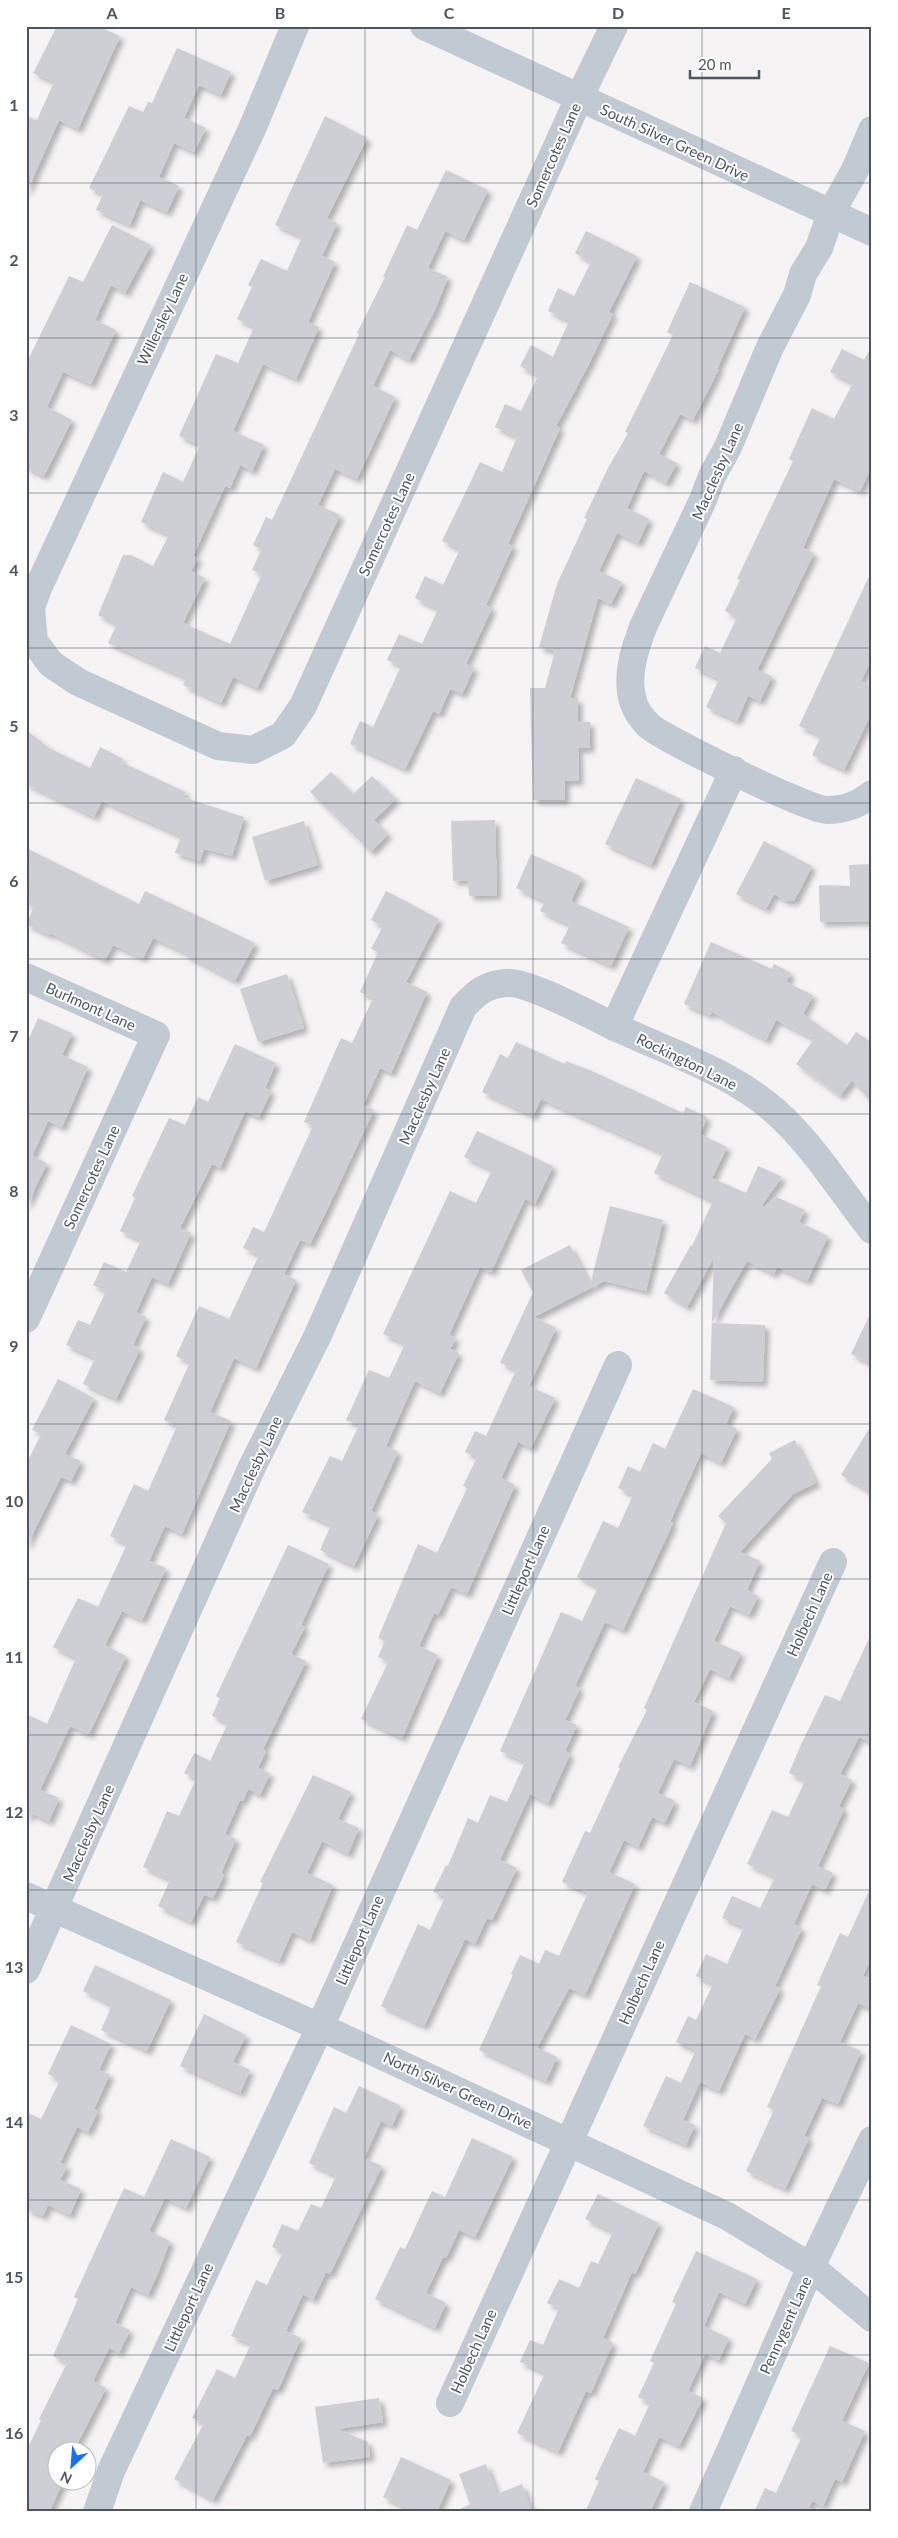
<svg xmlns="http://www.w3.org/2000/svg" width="898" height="2538" font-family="Lato,sans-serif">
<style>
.building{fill:#cdcfd5;filter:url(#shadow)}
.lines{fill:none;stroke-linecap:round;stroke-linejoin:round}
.minor{stroke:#c1cad2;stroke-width:28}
.grid{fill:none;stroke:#4a5661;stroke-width:1;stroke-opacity:0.55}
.labels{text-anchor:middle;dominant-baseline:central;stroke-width:4;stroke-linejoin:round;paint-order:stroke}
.street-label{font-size:15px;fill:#4a5661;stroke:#fff}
.neatline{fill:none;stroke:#4a5661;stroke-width:2}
.grid-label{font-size:16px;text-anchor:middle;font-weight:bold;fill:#4a5661}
</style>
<defs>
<filter id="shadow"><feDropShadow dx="4.5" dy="4.5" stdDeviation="2.5" flood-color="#0004"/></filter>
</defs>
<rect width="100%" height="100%" fill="#f5f3f3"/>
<path class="building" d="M57,26h40l23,10 -42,93 -19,-9 -33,73v-77l11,4 17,-38 -21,-9z
M177,48l54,24 -10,23 -22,-10 -15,33 22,10 -12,24 -20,-9 -15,34 20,9 -12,26 -27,-12 -10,25 -34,-15 7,-16 -14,-6 40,-82 14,6 5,-10 4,1z
M325,116l42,22 -40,80 10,5 -15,33 13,6 -27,60 11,5 -23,52 -33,-15 -30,67 31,14 -12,26 -12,-6 -10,23 -5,-2 -32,70 5,2 -7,13 14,7 -22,45 47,21 32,-70 -10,-4 10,-21 -9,-4 13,-28 6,3 87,-186 -2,-1 28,-56h-2l24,-52 10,5 29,-60 42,20 -24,50 -19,-9 -17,37 20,9 -13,33 -26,50 -19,-10 -17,36 22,11 -38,82 -22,-10 -17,36 22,10 -83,173 -24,-11 -12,26 -38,-18 3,-7 -78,-35 9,-19 -19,-9 25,-60h8l22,11 16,-31 -28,-13 22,-50 20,10 17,-37 -21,-9 37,-82 22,9 16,-36 -17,-8 15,-32 -4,-2 13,-26 26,12 15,-34 -27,-12z
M112,225l39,20 -26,48 -14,-8 -16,35 21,10 -25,54 -28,-12 -16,35 25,13 -28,56 -18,-8v-104l43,-88 14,6z
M586,231l51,25 -28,56 4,2 -24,50 -33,62 4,2 -52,116 5,2 -27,59 6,3 -26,56 8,4 -12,26 -12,-5 -11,25 -6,-3 -28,58 -55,-25 10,-23 13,6 28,-61 -14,-6 12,-26 23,10 16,-35 -23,-11 10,-22 18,9 17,-36 -18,-8 38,-79 22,10 15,-35 -22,-10 10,-23 16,7 17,-35 -18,-10 11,-21 22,12 16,-36 -21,-10 10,-23 16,8 17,-34 -16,-9z
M690,282l55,25 -28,62h2l-26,51 -13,-6 -21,40 18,9 -11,20 -22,-12 -17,37 22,11 -11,24 -21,-10 -18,38 23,11 -11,22 -13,-6 -28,100h8v24h12v26h-12l1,33h-14v19h-32l-3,-112h15l10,-37 -16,-4 18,-63 30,-65 -3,-1 24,-50 20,-35 -3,-1 48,-97 -6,-3z
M872,346v120l-12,25 -26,-12 -31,69 11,5 -57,117 15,6 -12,25 -12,-5 -11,25 -31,-14 13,-28 -24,-11 10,-22 15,7 17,-36 -12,-6 15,-31 -3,-1 56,-118 -4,-2 23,-51 22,11 19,-36 -23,-11 12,-23 22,11z
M872,570v88l-11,23 11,5v26l-28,58 -32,-15 9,-19 -22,-10z
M26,730l23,18 41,20 10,-21 23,12 -2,3 65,30 -3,5 61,20 -12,39 -28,-7 -4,12 -25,-8 6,-17 -79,-35 -8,16 -68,-33z
M331,772l22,22 19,-18 24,23 -22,21 14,14 -17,18 -61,-60z
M636,778l45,21 -30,66 -46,-21z
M495,820l2,75 -28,1 -1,-16 -15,1 -2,-60z
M304,821l14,44 -53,16 -13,-44z
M764,841l48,25 -18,35h-8l-12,-7 -8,15 -30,-15z
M26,848l113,56 6,-13 110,52 -20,38 -50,-26 1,-2 -33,-15 -10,20 -30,-13 -8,15 -55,-27 -1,2 -23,-11 8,-17 -8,-3z
M531,854l51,23 -11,24 58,26 -18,39 -50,-23 9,-18 -30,-14 5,-10 -29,-13z
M872,864v57l-52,1 -1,-37 31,1 -1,-21z
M386,891l53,28 -33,63 21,10 -36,81 -11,-5 -17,37 11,5 -50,106 -14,28 -10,-4 -16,34 12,6 -40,88 -22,-10 -24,54 21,9 -49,113 -17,-8 -16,35 17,7 -24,52 -20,-9 -17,34 21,11 -37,78 -19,-8 -30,64 19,8 -10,23 -19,-8 -4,8v-107l21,10 29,-66 -23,-11 25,-49 20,9 29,-63 -17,-8 24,-52 14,7 29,-65 -13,-6 26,-58 -14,-6 23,-50 30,13 30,-64 -16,-7 10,-21 11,5 49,-106 -9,-4 37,-84 11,5 21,-45 -13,-6 18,-40 -7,-3 12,-23 -12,-6z
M711,942l61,27 2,-5 17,9 -5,9 27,13 -10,19 44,31 9,-13 16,11v60l-20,-23 -12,16 -44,-32 18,-25 -38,-19 -10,20 -54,-28 -2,3 -26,-11z
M287,974l17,54 -46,14 -18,-53z
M38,1018l34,15 -10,22 26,12 -26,60 -14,-6 -16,35 15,7 -21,44v-162z
M516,1042l49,22 1,-3 26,10 91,42 3,-6 21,10 -7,17 27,13 -15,31 34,15 12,-27 24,11 -20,28 2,2 12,-10 29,13 -6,12 29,14 -21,45 -30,-14 -3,7 -27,-13 -35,62 53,2 -2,57 -53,-2 4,-123 -27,50 -23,-14 27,-48 1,1 21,-45 -59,-28 9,-20 -122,-54 -8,17 -51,-24 18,-38 8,4z
M235,1044l41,19 -11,25 6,3 -12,26 -14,-6 -25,57 -8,-4 -32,64 11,5 -23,51 -16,-7 -16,35 10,5 -13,28 7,4 -24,50 -33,-15 12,-26 -29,-13 12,-25 12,5 16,-34 -13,-6 11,-23 22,10 15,-32 -21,-9 15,-33 -3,-2 37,-78 16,7 13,-28 10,5z
M477,1131l76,35 -18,38 -10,-5 -34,73 -11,-5 -31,68 7,3 -6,11 9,4 -19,40 -25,-12 -29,65 12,6 -27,59 7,4 -24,51 -34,-16 11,-25 -29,-13 28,-56 12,5 17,-36 -13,-5 23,-50 20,8 16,-34 -22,-10 67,-143 26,12 16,-33 -28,-13z
M610,1206l53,14 -17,71 -42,-10 -70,36 22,11 -27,58 26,12 -24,50 -13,-6 -17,36 14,7 -48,109 -16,-7 -13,28 -4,-2 -15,33 19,9 -36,83 -41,-19 27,-57 -10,-5 7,-16 -7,-3 40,-94 19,9 30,-65 -4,-2 14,-29 -12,-5 10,-21 11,5 30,-66 -16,-7 33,-71 -12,-22 49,-25 20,40z
M872,1310v54l-21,-10z
M58,1379l36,19 -29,56 16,7 -10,20 -10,-4 -35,70v-82l15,-31 -9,-4z
M693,1389l41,18 -8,17 11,5 -16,34 -20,-10 -31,69 3,1 -50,107 -18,-8 -30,64 5,2 -15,32 12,5 -12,26 5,3 -22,49 -18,-9 -30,66 17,8 -25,52 -5,-2 -12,26 -10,-5 -41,87 -43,-20 37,-82 12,6 15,-33 -12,-5 13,-27 2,1 20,-48 10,5 12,-28 17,7 18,-40 -25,-11 61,-139 21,9 16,-34 -21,-10 26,-56 15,7 15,-33 -15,-7 10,-22 12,6 13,-29 12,6z
M872,1424v69l-31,-18z
M795,1440l21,43 -23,11 -53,58 20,9 -13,29 11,6 -9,19 -19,-9 -16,35 27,12 -12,25 -19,-9 -16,33 19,9 -23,55 -16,-7 -16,34 17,8 -10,22 -13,-6 -14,30 -14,-7 -15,32 26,12 -50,111 -16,-7 -32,60 20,9 -11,24 -67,-31 34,-75 -2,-1 9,-19 19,9 6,-14 14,6 29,-63 -26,-11 23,-51 5,2 30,-65 -2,-1 29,-57 -3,-2 82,-185 -8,-7 54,-57 -3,-6z
M288,1545l41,19 -28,61 4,2 -14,27 15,7 -43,88 3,2 -8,17 12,5 -10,22 -12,-6 -5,12 -3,-1 -15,34 11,5 -15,34 3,2 -11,23 -9,-3 -13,27 -33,-16 12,-26 -27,-13 24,-56 12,5 17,-37 -12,-6 10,-20 16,8 18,-38 -16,-7 8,-18 -4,-2z
M872,1632v111l-13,-6 -19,37 12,6 -13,26 5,3 -26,57 15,7 -8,17 -13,-6 -18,40 8,4 -27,58 5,3 -25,50 -10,-5 -26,57 -19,-9 -17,38 12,5 -9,20 -43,-19 23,-50 15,7 15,-33 -20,-8 12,-26 8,4 17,-36 -17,-8 10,-22 21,10 17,-37 -22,-9 10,-22 28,12 15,-31 -28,-13 25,-54 16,7 17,-36 -16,-8 10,-24 26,-54 15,6z
M313,1775l38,17 -13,27 21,9 -11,26 -26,-13 -15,32 26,12 -23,55 -18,-8 -13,29 -43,-19 27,-59 -3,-1z
M872,1884v71l-9,21 9,4v29l-14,-6 -18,39 21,9 -23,53 -16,-6 -18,38 5,2 -24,51 -39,-18 28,-61 -7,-3 54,-121 -4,-1 23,-52 8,4z
M95,1965l76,35 -24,51 -46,-21 11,-25 -29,-14z
M204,2014l42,21 -13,27 17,8 -10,23 -60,-27z
M71,2025l40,19 -12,26 11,4 -16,35 4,2 -10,21 -11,-5 -17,36 7,3 -7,14 21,9 -11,26 -22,-10 -5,11 -17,-7v-97l15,7 19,-39 -12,-6z
M359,2086l42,20 -9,20 -11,-5 -17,37 18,8 -52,108 -4,-2 -13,28 -10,-6 -17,37 15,7 -23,52 -5,-2 -23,48 -3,-1 -34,65 -39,-21 30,-56 -12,-5 25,-49 18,9 16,-34 -20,-8 25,-56 11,5 16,-33 -11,-5 10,-23 16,7 13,-27 10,4 15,-32 -27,-13 25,-56 12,6z
M472,2138l41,19 -38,80 -16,-7 -13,28 -3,-1 -17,36 20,10 -11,25 -60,-29 25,-52 5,2 27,-58 13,6z
M171,2139l39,18 -24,51 -21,-10 -16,33 21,10 -12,32 -10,22 -17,-8 -16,36 15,7 -11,23 -10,-5 -16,33 13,7 -29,56 3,1 -3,5h-19v30h6l-15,32h-23v-60l15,-32 -2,-1 28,-56 -14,-7 25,-57 -4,-2 50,-109 20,9z
M598,2194l61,29 -24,51 -3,-2 -29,66 10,5 -22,50 -5,-2 -28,61 -41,-19 28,-60 -25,-11 10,-22 13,5 16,-37 -12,-5 12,-24 20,9 12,-27 7,3 15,-32 -28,-13z
M696,2251l61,28 -12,25 -26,-12 -15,34 25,12 -10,22 -14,-6 -17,37 15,7 -24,48 -20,-9 -16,35 21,10 -14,30h-65l14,-31 -4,-2 24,-51 16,8 15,-33 -12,-6 16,-34 -4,-2 26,-57 -4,-2z
M830,2346l39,17 -27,58 23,10 -23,51 -7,-3 -12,27 -11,-5 -3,7 9,4h-64l11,-24 11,5 26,-57 -11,-5z
M379,2398l4,24 -45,7 30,13 2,15 -47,6 -8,-56z
M401,2457l50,23 -14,32h-21l-33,-15z
M486,2464l11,30 25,-10 10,28h-78l16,-8 -11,-30z"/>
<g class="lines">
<path class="minor" d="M295,26l-43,103 -214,459 -7,20 3,33 17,23 27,18 140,64 35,4 30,-15 20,-29 276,-608 35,-72
M424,26l448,206
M872,130l-17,40 -24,43 -12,35 -16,26 -6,21 -27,52 -42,100 -16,29 -9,24 -60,127c-9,24 -18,52 -9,77 2,7 10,17 15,22 17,14 161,85 178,84 18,0 31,-5 45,-16
M26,977l130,58 -130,284
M614,1027l120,-257
M26,1896l294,131 407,189 84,51 61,51
M26,1970l226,-503 66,-132 145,-328c14,-15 23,-23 45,-24 21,-1 80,31 101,41 56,27 120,46 167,88 38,34 64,78 96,118
M450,2403l383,-841
M97,2512l14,-41 209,-444 298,-662
M703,2512l108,-245 61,-127"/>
</g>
<path class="grid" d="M196,26v2486M365,26v2486M533,26v2486M702,26v2486M26,183h846M26,338h846M26,493h846M26,648h846M26,803h846M26,959h846M26,1114h846M26,1269h846M26,1424h846M26,1579h846M26,1735h846M26,1890h846M26,2045h846M26,2200h846M26,2355h846"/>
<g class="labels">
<g class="street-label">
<text transform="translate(675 142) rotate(25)">South Silver Green Drive</text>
<text transform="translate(553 155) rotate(-66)">Somercotes Lane</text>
<text transform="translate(162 319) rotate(-65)">Willersley Lane</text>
<text transform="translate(717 471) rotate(-66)">Macclesby Lane</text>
<text transform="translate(386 524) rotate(-65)">Somercotes Lane</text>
<text transform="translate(91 1006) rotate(24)">Burlmont Lane</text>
<text transform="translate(687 1061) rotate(26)">Rockington Lane</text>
<text transform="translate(424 1096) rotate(-66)">Macclesby Lane</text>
<text transform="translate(91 1177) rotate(-65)">Somercotes Lane</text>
<text transform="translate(255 1464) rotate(-65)">Macclesby Lane</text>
<text transform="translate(525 1570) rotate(-66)">Littleport Lane</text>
<text transform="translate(809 1614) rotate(-66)">Holbech Lane</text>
<text transform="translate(88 1833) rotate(-66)">Macclesby Lane</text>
<text transform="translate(359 1940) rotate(-66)">Littleport Lane</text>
<text transform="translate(641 1982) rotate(-66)">Holbech Lane</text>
<text transform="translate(458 2090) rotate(25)">North Silver Green Drive</text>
<text transform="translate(188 2307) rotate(-65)">Littleport Lane</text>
<text transform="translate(785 2325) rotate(-66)">Pennygent Lane</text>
<text transform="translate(473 2351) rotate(-66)">Holbech Lane</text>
</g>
</g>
<rect width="898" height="2538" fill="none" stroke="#ffffff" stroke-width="55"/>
<g transform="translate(72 2466) rotate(206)"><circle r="24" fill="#ffffff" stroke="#b7bbc0"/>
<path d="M0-4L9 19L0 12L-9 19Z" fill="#1a73e8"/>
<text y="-8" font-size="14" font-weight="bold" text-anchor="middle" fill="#4a5661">N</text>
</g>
<path d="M690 70v8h69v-8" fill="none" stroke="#4a5661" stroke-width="2.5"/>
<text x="698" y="70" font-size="15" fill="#4a5661" stroke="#ffffff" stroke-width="4" paint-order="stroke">20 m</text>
<rect x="28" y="28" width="842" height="2482" class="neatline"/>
<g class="grid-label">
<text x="112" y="19">A</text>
<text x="280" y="19">B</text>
<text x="449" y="19">C</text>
<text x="618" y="19">D</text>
<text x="786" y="19">E</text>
<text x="14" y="111">1</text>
<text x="14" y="266">2</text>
<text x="14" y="421">3</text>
<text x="14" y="576">4</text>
<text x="14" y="732">5</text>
<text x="14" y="887">6</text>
<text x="14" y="1042">7</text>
<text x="14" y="1197">8</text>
<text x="14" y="1352">9</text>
<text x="14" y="1507">10</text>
<text x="14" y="1663">11</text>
<text x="14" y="1818">12</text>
<text x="14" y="1973">13</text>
<text x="14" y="2128">14</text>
<text x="14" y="2283">15</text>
<text x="14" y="2439">16</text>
</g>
</svg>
